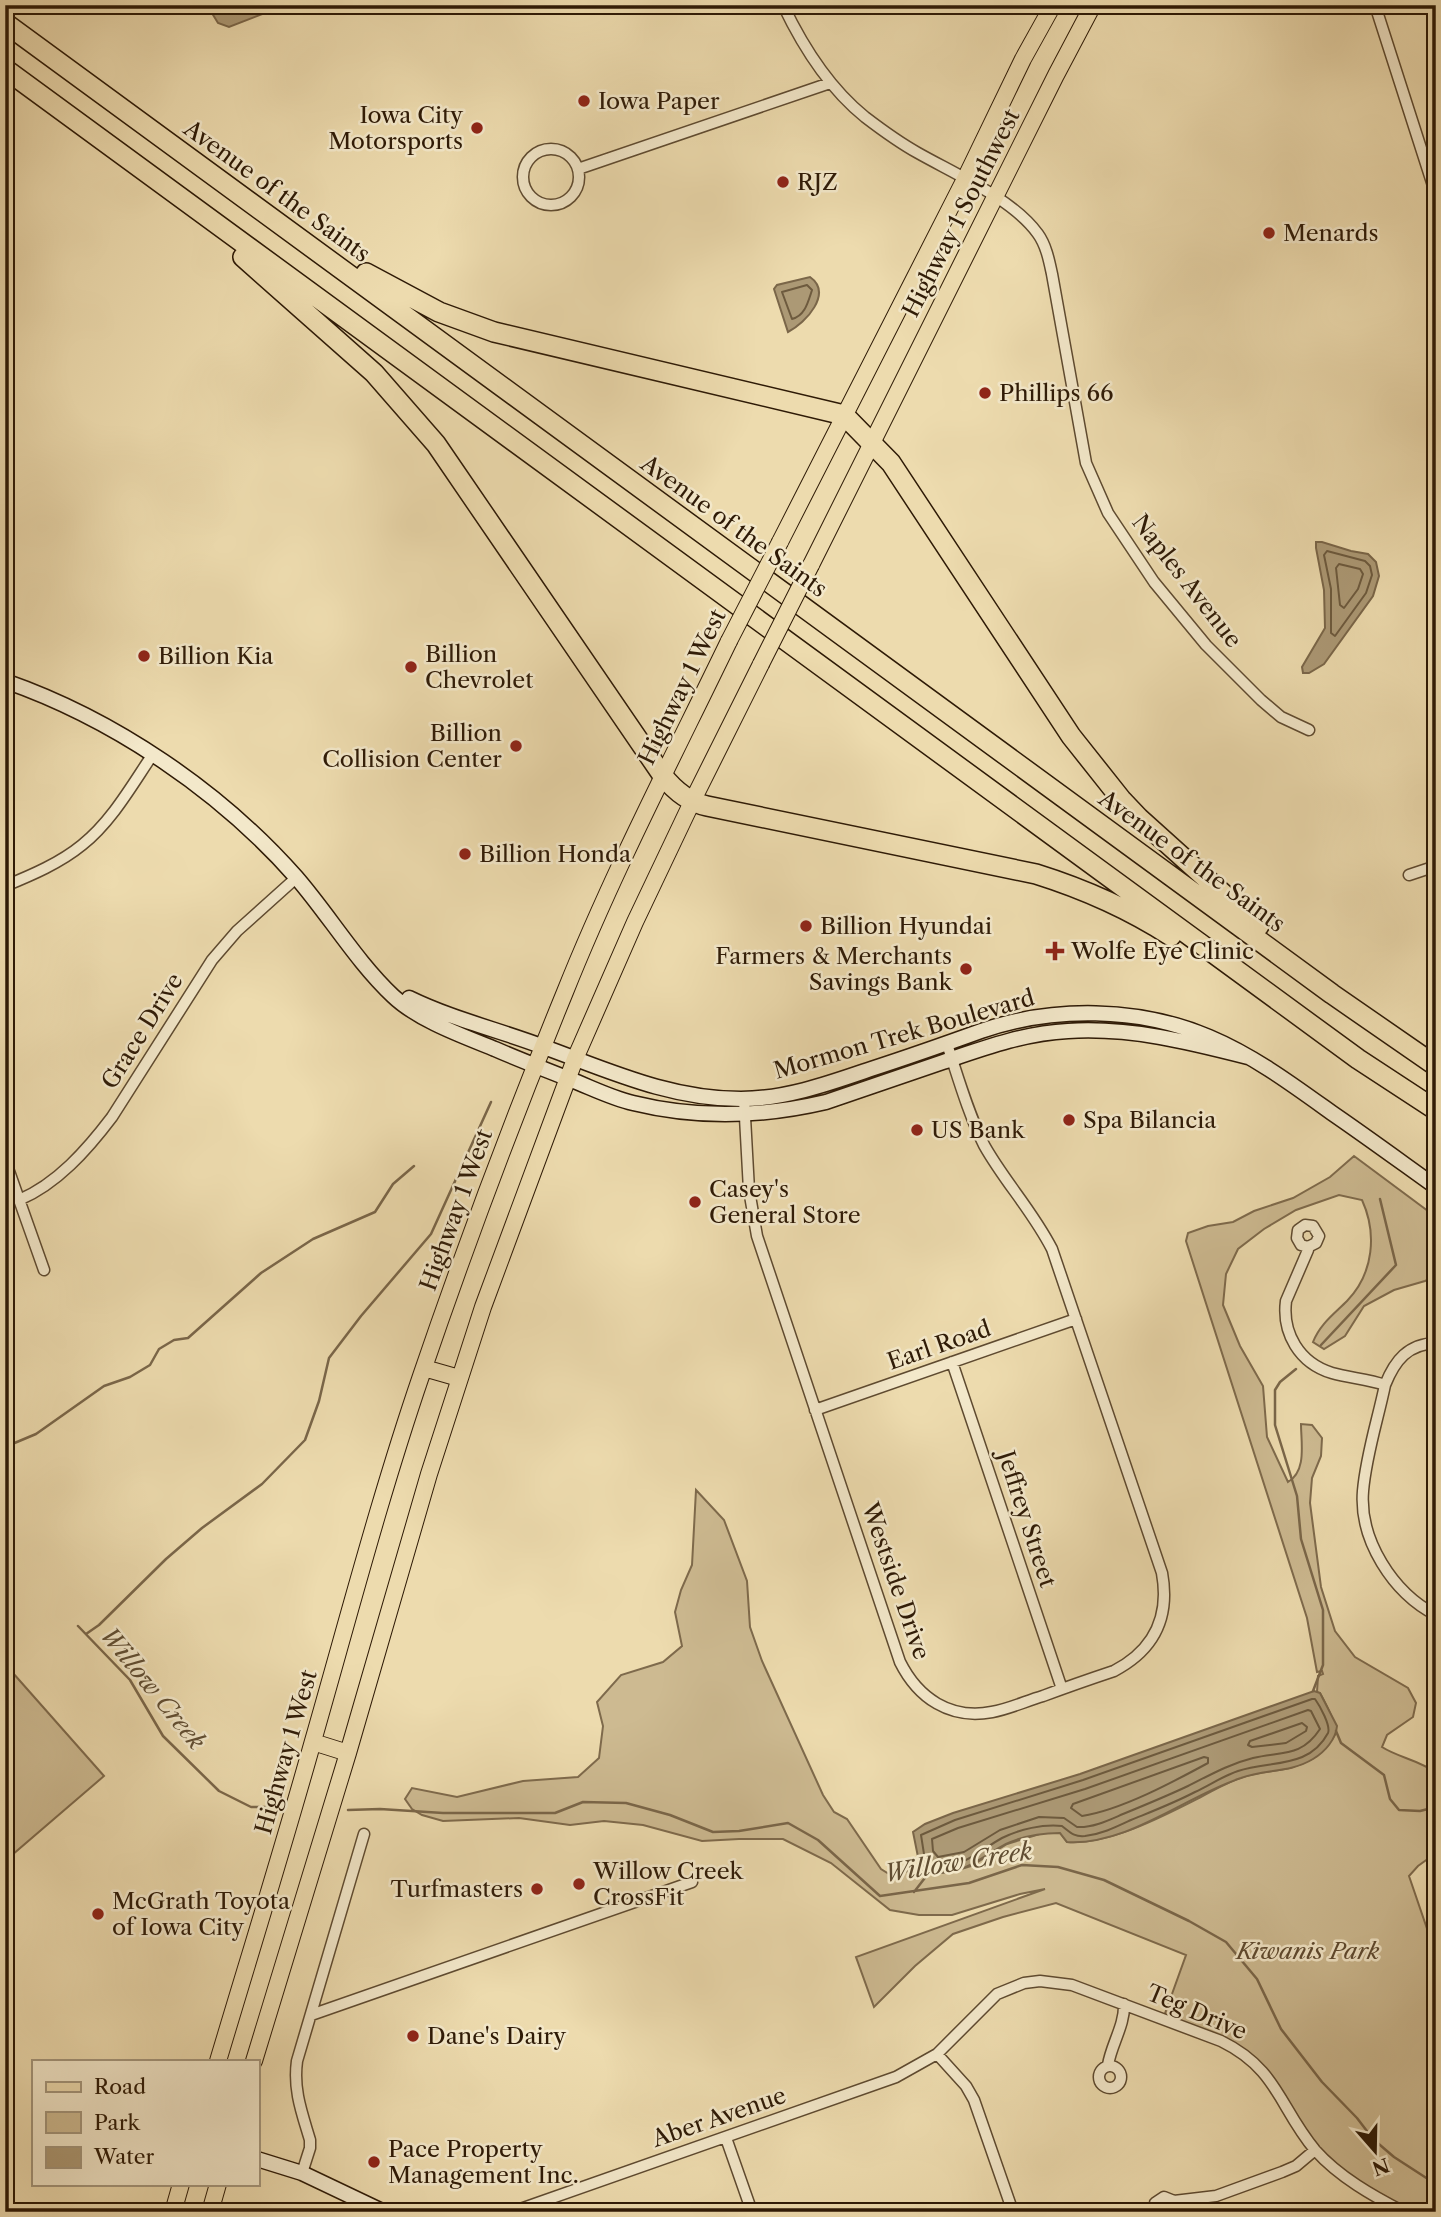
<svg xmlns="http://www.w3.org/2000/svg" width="1441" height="2217" font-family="'Libre Caslon Text',serif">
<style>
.green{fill:#cdba91;stroke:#7e6a4c;stroke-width:2}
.water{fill:#ac9975;stroke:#7a6649;stroke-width:2}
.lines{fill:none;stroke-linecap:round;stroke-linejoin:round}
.shore{stroke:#6d5a3e;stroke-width:2}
.stream{stroke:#7a6649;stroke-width:2.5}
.street-casing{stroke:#5e4a30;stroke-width:13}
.secondary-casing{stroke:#2e1a06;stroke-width:17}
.primary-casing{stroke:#2e1a06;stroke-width:18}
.highway-casing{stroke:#2e1a06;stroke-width:22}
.street{stroke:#f3e8ca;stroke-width:10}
.secondary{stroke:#f3e8ca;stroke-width:14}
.primary{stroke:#eddbae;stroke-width:16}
.highway{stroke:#eddbae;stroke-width:19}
.primary-bridge-casing{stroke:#2e1a06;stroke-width:18;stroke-linecap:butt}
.primary-bridge{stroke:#eddbae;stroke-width:16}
.poi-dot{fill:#8f2418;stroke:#f3e8ca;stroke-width:2.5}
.labels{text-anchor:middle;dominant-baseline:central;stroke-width:5;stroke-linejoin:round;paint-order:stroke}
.poi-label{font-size:23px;fill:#2e1a06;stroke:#f3e8ca;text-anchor:start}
.street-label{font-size:23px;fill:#2e1a06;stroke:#f3e8ca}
.park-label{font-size:23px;font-style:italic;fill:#5e4a30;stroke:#f3e8ca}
.water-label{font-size:24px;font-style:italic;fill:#604d32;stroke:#f3e8ca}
</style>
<rect width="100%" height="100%" fill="#eddbae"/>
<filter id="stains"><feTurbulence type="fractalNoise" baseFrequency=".00286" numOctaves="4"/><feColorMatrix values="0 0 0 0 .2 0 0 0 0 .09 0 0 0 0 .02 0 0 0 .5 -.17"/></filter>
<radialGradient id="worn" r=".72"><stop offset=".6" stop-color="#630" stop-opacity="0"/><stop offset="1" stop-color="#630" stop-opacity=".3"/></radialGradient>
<path class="green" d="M1354,1156l82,61v59l-11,5 -31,9 -30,16 -19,30 -21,13 -11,-7c7,-18 21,-28 34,-41 27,-28 30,-68 15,-101l-23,-5 -43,15 -32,19 -26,20 -12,25 -3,31 17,41 23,40 4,51 21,45c19,-11 13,-39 13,-58l11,1 10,13 -1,18 -9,22 -2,25 11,84 14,44 20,26 53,31 8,15 -3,14 -26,18 -5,12c17,11 38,13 54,26v80l-18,13 -9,10 27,79v257h-32l-68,-43 -85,-109 -88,-41 23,-64 -130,-52 -53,14 -50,17 -38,32 -41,41 -18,-50 189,-68 -25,5 -68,21h-33l-29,-5 -59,-47 -48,-24h-44l-37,2 -59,-16 -39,-4 -34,4 -51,-7 -76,3 -21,-6 -10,-6 -7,-10 7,-11 45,9 66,-16 55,-4 21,-19 4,-32 -6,-24 24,-27 42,-13 19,-16 -7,-34 6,-22 11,-25 4,-75 28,30 23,61 3,46 12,34 61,134 11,17 13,7 34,50 8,5 28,-4 20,3 14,-1 20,-6 36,-22 36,-11h17l7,9c41,3 95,-25 132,-44 14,-7 28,-16 44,-21 23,-8 45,-4 67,-17 12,-6 19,-16 26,-27 -2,-14 -9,-27 -16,-40l-3,-1 1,-16 5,-2 -1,-3 -5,1 -10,-54 -121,-377 2,-8 20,-7 25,-4 21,-11 39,-13 37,-21z
M5,1664l99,112 -99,85z"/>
<path class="water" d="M207,5h133l-41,3 -6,-2 -8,5h-15l-41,16 -11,-4z
M810,277c23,16 -4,46 -22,55l-14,-43 3,-4z
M1316,542h6l29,9 17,3 8,8 3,14 -6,20 -49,68 -15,9h-6l-1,-6 23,-39 -1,-38 -8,-42z
M1314,1691l6,2 17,33c-1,13 -12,26 -24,33 -23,14 -48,10 -72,19 -55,18 -114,68 -174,64l-7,-9c-18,0 -37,3 -54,11 -27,14 -49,37 -81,26l-7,-13 -5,-25 12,-8 28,-11 127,-39z"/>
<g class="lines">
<path class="shore" d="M807,285l5,5c-4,12 -7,26 -20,29l-10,-27z
M1327,551l38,10 5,5 2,9 -6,18 -31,43 -4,-3v-44l-7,-34z
M1339,564l21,5 3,5 -5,15 -14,19 -4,-3 -4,-37z
M1312,1699h3c5,7 16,27 13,34 -19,36 -57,27 -90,38 -15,5 -28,14 -43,21 -21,11 -42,19 -64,28 -15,7 -29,14 -46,16 -11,1 -14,-3 -23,-10 -19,-2 -42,3 -60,12 -22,12 -43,34 -71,27l-7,-11 -3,-19 34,-15 128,-40z
M1308,1710l3,1 9,18c-19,29 -39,22 -67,29 -24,6 -43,17 -65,28 -21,10 -43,19 -65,28 -14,6 -30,14 -46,13l-13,-9 -25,-1 -39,13 -36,22 -26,5 -5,-6 -1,-12 26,-11 127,-39z
M1302,1723l5,4 -1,4 -20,12 -34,4 -4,-2 2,-4z
M1204,1757l4,1v5c-35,19 -87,47 -126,53l-11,-8 2,-4z"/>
<path class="stream" d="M1321,1345l75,-80 -16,-66
M1296,1369l-16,13 -5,8v35l22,71 4,43 22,71v55l-10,26
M5,1447l31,-13 68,-48 26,-9 20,-12 9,-16 15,-9 14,-2 73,-65 52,-34 62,-27 18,-28 21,-18
M78,1626l52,54 33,56 56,55 32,16h22
M86,1634l13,-9 67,-66 36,-31 60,-44 43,-44 14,-39 10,-43 32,-42 70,-82 60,-132
M1336,1731l5,12 43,32 6,24 9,11 21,1 16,-4
M348,1810l32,-1 63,4h112l28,-11 43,1 44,12 43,17 26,-1 49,-8 30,17 62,56 89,-13 53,-18 36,2 46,13 85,41 37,21 31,37 24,50 41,53 35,36 16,21 21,18 37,24 5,-2
M914,1892l17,-22"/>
<g class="street-casing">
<path id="street" d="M783,5c20,42 46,83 82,112 17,13 35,26 53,36 37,21 95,46 120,81 8,11 11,26 14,40l34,189 22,50 46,69 52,63 55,55 20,17 28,13
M1375,5l61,190
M523 177a28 28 0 1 1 56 0a28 28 0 1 1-56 0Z
M578,169l252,-86
M1409,875l27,-9
M5,886c27,-11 55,-23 77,-41 30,-24 50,-60 71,-91
M744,1099l5,91 8,46 143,426c18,36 50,58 92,50 17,-3 34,-11 51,-16 24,-9 47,-17 71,-25 40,-21 56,-54 48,-98l-110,-324c-20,-39 -48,-68 -68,-104 -16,-32 -26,-68 -37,-101
M5,1160l39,110
M19,1200c38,-16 68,-50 93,-83l100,-157 25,-29 59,-53
M1308,1247l8,-4 3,-7 -6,-10 -8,-1 -7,5 -1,8 4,7 7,2v3l-22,51c-4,32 13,62 46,72 17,5 36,6 53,12
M1436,1343c-28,1 -41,17 -51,42 -7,34 -19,70 -22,106 -4,49 30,102 73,124
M952,1362l110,327
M815,1410l261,-91
M1434,1935l2,-1
M311,2015l381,-133
M937,2054l29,32 8,14 39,112
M1108,2065c3,-20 17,-40 16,-61
M1099 2077a11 11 0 1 1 22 0a11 11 0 1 1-22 0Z
M726,2138l26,74
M302,2173l8,-25v-8c-8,-27 -17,-50 -13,-79l67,-227
M1174,2201l42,-5 66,-24 14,-6 19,-16
M512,2212l384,-135 41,-23 60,-60 27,-11 16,-2 32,4 149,56c57,28 58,66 94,109 24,27 58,46 89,62
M1155,2212v-9l9,-6 10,4 1,11"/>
</g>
<g class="secondary-casing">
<path id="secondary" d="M5,681c109,38 215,110 291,196 33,38 60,84 97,119 25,24 70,40 102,53 25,11 49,20 74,30 21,8 42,19 64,24 65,16 129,14 193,-1 39,-13 78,-27 117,-40 41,-14 82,-29 125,-31 62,-4 121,11 180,26
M409,998c43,21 90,32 135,49 66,24 126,52 197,52 45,0 89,-16 130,-30 37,-12 74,-25 110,-38 72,-25 158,-24 228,6 45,19 84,48 123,76 35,24 69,49 104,74
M257,2159l45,14 82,39"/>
</g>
<g class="primary-casing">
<path id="primary" d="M780,542l185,-363 58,-120 30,-54
M811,565l245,-490 37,-70
M424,1368l35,10
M313,1742l35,11
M218,2061c32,-107 65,-213 95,-320 35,-122 67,-245 108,-365 44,-129 92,-257 144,-384 48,-120 108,-235 164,-351
M254,2061l94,-308 81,-279 54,-167 92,-248 60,-137 57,-120 69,-138
M173,2212l8,-28
M210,2212l8,-28"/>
</g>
<g class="highway-casing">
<path id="highway" d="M5,23l1327,971 104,72
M5,69l1353,990 78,51
M243,257l131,116 62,71 227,332c12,15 25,26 44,30l329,68c48,15 93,35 135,62
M366,273l73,39 55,20 350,83 47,48 180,273 50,63 18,19 120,108"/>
</g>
<use href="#street" class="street"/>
<use href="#secondary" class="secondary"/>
<use href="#primary" class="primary"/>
<use href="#highway" class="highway"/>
<g class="primary-bridge-casing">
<path id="primary-bridge" d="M729,641l51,-99
M761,664l50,-99"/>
</g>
<use href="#primary-bridge" class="primary-bridge"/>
</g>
<g class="poi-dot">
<circle cx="584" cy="101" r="7"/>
<circle cx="477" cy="128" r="7"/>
<circle cx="783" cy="182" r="7"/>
<circle cx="1269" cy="233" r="7"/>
<circle cx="985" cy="393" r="7"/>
<circle cx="144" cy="656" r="7"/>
<circle cx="411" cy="667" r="7"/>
<circle cx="516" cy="746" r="7"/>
<circle cx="465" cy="854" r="7"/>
<circle cx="806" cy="926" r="7"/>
<path d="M1051.5 940.5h7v7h7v7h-7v7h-7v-7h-7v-7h7z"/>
<circle cx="966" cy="969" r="7"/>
<circle cx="1069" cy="1120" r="7"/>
<circle cx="917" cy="1130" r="7"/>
<circle cx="695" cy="1202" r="7"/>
<circle cx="579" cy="1884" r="7"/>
<circle cx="537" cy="1889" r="7"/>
<circle cx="98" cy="1914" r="7"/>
<circle cx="413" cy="2036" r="7"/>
<circle cx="374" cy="2162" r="7"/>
</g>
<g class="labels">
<g class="poi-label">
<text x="598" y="101">Iowa Paper</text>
<text x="463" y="115" text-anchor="end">Iowa City<tspan x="463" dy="26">Motorsports</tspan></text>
<text x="797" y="182">RJZ</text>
<text x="1283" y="233">Menards</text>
<text x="999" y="393">Phillips 66</text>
<text x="425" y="654">Billion<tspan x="425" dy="26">Chevrolet</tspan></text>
<text x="158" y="656">Billion Kia</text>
<text x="502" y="733" text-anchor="end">Billion<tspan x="502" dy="26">Collision Center</tspan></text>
<text x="479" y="854">Billion Honda</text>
<text x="820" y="926">Billion Hyundai</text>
<text x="1071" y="951">Wolfe Eye Clinic</text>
<text x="952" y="956" text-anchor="end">Farmers &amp; Merchants<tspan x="952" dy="26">Savings Bank</tspan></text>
<text x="1083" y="1120">Spa Bilancia</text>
<text x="931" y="1130">US Bank</text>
<text x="709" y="1189">Casey's<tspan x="709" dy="26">General Store</tspan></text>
<text x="593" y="1871">Willow Creek<tspan x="593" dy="26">CrossFit</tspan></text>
<text x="523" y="1889" text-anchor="end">Turfmasters</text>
<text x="112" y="1901">McGrath Toyota<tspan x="112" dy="26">of Iowa City</tspan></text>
<text x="427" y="2036">Dane's Dairy</text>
<text x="388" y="2149">Pace Property<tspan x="388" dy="26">Management Inc.</tspan></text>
</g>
<g class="street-label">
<text transform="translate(277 191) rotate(36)">Avenue of the Saints</text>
<text transform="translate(961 213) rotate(-63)">Highway 1 Southwest</text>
<text transform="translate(734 526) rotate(36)">Avenue of the Saints</text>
<text transform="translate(1187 581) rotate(52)">Naples Avenue</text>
<text transform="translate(682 687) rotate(-64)">Highway 1 West</text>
<text transform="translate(1192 861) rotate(36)">Avenue of the Saints</text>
<text transform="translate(142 1031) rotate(-58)">Grace Drive</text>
<text transform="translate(904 1034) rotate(-16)">Mormon Trek Boulevard</text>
<text transform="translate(456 1210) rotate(-70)">Highway 1 West</text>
<text transform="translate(939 1345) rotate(-19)">Earl Road</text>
<text transform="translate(1027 1519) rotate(72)">Jeffrey Street</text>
<text transform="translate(896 1581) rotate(71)">Westside Drive</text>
<text transform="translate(286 1752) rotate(-74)">Highway 1 West</text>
<text transform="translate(1197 2012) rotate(23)">Teg Drive</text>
<text transform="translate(719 2117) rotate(-19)">Aber Avenue</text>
</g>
<g class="park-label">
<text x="1308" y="1951">Kiwanis Park</text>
</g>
<g class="water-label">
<text transform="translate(153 1688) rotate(51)">Willow Creek</text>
<text transform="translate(958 1862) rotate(-9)">Willow Creek</text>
</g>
</g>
<rect width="1441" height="2217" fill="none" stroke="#eddbae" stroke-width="28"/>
<rect x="7" y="7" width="1427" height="2203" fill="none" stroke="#2e1a06" stroke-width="3.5"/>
<rect x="14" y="14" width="1413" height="2189" fill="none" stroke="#2e1a06" stroke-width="2"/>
<rect x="32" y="2060" width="228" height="126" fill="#f3e8ca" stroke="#a4967c" stroke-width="2"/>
<rect x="46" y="2082" width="35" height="10" fill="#eddbae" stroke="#a4967c" stroke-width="2"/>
<text x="94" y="2094" font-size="21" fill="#2e1a06">Road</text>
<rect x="46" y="2112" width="35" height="21" fill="#cdba91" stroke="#a4967c" stroke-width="2"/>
<text x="94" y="2130" font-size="21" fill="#2e1a06">Park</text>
<rect x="46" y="2147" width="35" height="21" fill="#ac9975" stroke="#a4967c" stroke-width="2"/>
<text x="94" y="2164" font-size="21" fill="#2e1a06">Water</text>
<g transform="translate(1375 2151) rotate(160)" stroke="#f3e8ca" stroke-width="5" paint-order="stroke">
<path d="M0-5L12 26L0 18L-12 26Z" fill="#2e1a06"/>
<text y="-10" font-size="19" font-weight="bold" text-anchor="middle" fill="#2e1a06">N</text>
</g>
<rect width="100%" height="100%" filter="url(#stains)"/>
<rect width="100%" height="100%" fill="url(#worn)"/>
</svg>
